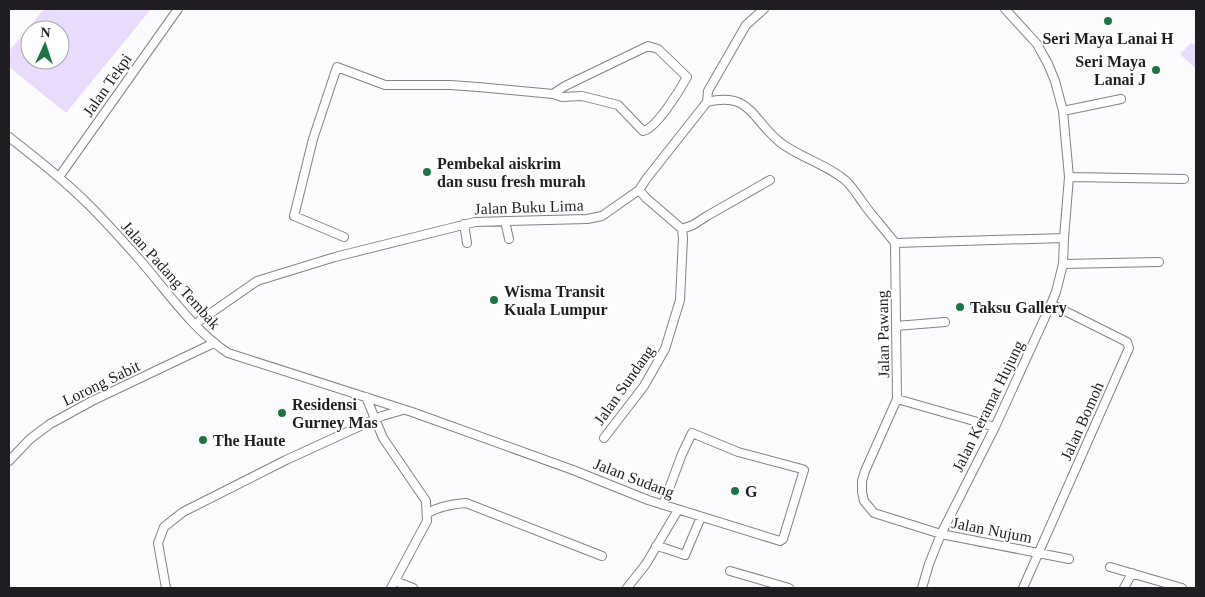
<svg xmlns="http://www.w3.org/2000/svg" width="1205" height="597" font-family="Georgia,serif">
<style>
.green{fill:#e9dbfc;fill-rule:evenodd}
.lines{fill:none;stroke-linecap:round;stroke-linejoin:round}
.minor-casing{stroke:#847f8b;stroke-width:10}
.minor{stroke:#fff;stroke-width:8}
.poi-dot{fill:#1d7345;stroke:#fff;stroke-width:2}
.labels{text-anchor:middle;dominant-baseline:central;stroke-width:4;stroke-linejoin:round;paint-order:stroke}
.poi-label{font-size:16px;font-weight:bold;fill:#201e23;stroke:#fff;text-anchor:start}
.street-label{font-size:16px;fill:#201e23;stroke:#fff}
</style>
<rect width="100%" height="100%" fill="#fcfbfd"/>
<path class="green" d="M44,9h107l-85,104 -57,-46v-16zM30,30h30v30h-30z
M1191,43l5,2v24l-16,-15z"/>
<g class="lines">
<g class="minor-casing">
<path id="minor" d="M707,102l1,-11 38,-66 18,-16
M1063,111l58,-12
M9,137c28,22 56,44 81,69 17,17 33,35 49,53 28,32 53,70 89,94l184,59 161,58 75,30 132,41 3,-2 21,-69 -2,-1 -64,-17 -46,-19 -10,21 -19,51
M59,177l119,-168
M1069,177l115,2
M505,221l4,18
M464,224l3,19
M682,229l11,-4 14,-9 63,-36
M344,237l-50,-21 19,-77 24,-72 48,18h65l28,2 75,7 9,3 20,-1 36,9 25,26c13,-2 37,-41 44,-54l-29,-28 -10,-3 -83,40 -12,8
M895,243l2,156 -32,72 -3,10v11l2,9 10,12 67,21 128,25
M895,243l169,-5
M1063,264l96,-2
M195,324l62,-43 78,-24 140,-35 112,-3 15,-3 37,-26 8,-12 60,-76c45,-11 45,19 74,41 20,15 45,21 64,37 8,7 14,18 21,27 9,12 20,24 29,36
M896,326l49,-4
M366,397l17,41 43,63 1,20 -36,67
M897,399l98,28
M604,438l40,-52 21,-37 15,-49 3,-62 -1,-9 -36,-31 -7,-8
M9,461l21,-22 20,-15 42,-23 122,-58
M428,513c12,-7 24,-9 38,-10l136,53
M656,546l8,2 21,7 16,-38
M1110,567l72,21
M730,571l59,17
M395,581l18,7
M166,588l-8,-45 6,-16 19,-15 103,-52 96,-44 21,-6
M627,588l19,-24 32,-54
M922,588l7,-24 12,-30 54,-107 56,-123 5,-12 7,-28 1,-26 5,-61 -6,-66 -8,-30 -7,-17 -11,-20 -32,-35
M1023,588l106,-240 -2,-6 -76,-38
M1124,588l8,-15"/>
</g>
<use href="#minor" class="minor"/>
</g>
<g class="poi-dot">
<circle cx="1108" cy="21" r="5"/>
<circle cx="1156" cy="70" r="5"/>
<circle cx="427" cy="172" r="5"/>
<circle cx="494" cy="300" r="5"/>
<circle cx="960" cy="307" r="5"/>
<circle cx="282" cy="413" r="5"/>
<circle cx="203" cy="440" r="5"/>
<circle cx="735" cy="491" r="5"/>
</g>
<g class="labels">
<g class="poi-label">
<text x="1108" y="38" text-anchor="middle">Seri Maya Lanai H</text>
<text x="1146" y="61" text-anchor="end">Seri Maya<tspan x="1146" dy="18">Lanai J</tspan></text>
<text x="437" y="163">Pembekal aiskrim<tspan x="437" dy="18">dan susu fresh murah</tspan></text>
<text x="504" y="291">Wisma Transit<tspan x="504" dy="18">Kuala Lumpur</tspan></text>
<text x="970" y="307">Taksu Gallery</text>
<text x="292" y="404">Residensi<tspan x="292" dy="18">Gurney Mas</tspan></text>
<text x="213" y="440">The Haute</text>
<text x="745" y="491">G</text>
</g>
<g class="street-label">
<text transform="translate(107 85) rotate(-55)">Jalan Tekpi</text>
<text transform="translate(529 207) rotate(-2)">Jalan Buku Lima</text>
<text transform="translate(171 275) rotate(48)">Jalan Padang Tembak</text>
<text transform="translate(883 334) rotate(-91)">Jalan Pawang</text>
<text transform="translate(101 383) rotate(-26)">Lorong Sabit</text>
<text transform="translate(624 385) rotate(-55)">Jalan Sundang</text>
<text transform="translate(988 406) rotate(-64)">Jalan Keramat Hujung</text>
<text transform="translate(1082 421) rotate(-66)">Jalan Bomoh</text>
<text transform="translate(634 478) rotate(21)">Jalan Sudang</text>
<text transform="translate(992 530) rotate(11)">Jalan Nujum</text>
</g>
</g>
<rect width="1205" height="597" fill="none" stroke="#201e23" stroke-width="20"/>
<g transform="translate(45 45) rotate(3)"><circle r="24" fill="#ffffff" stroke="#a6a5a7"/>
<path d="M0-4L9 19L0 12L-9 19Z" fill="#1d7345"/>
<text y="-8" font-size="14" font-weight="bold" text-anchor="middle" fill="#201e23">N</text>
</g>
</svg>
